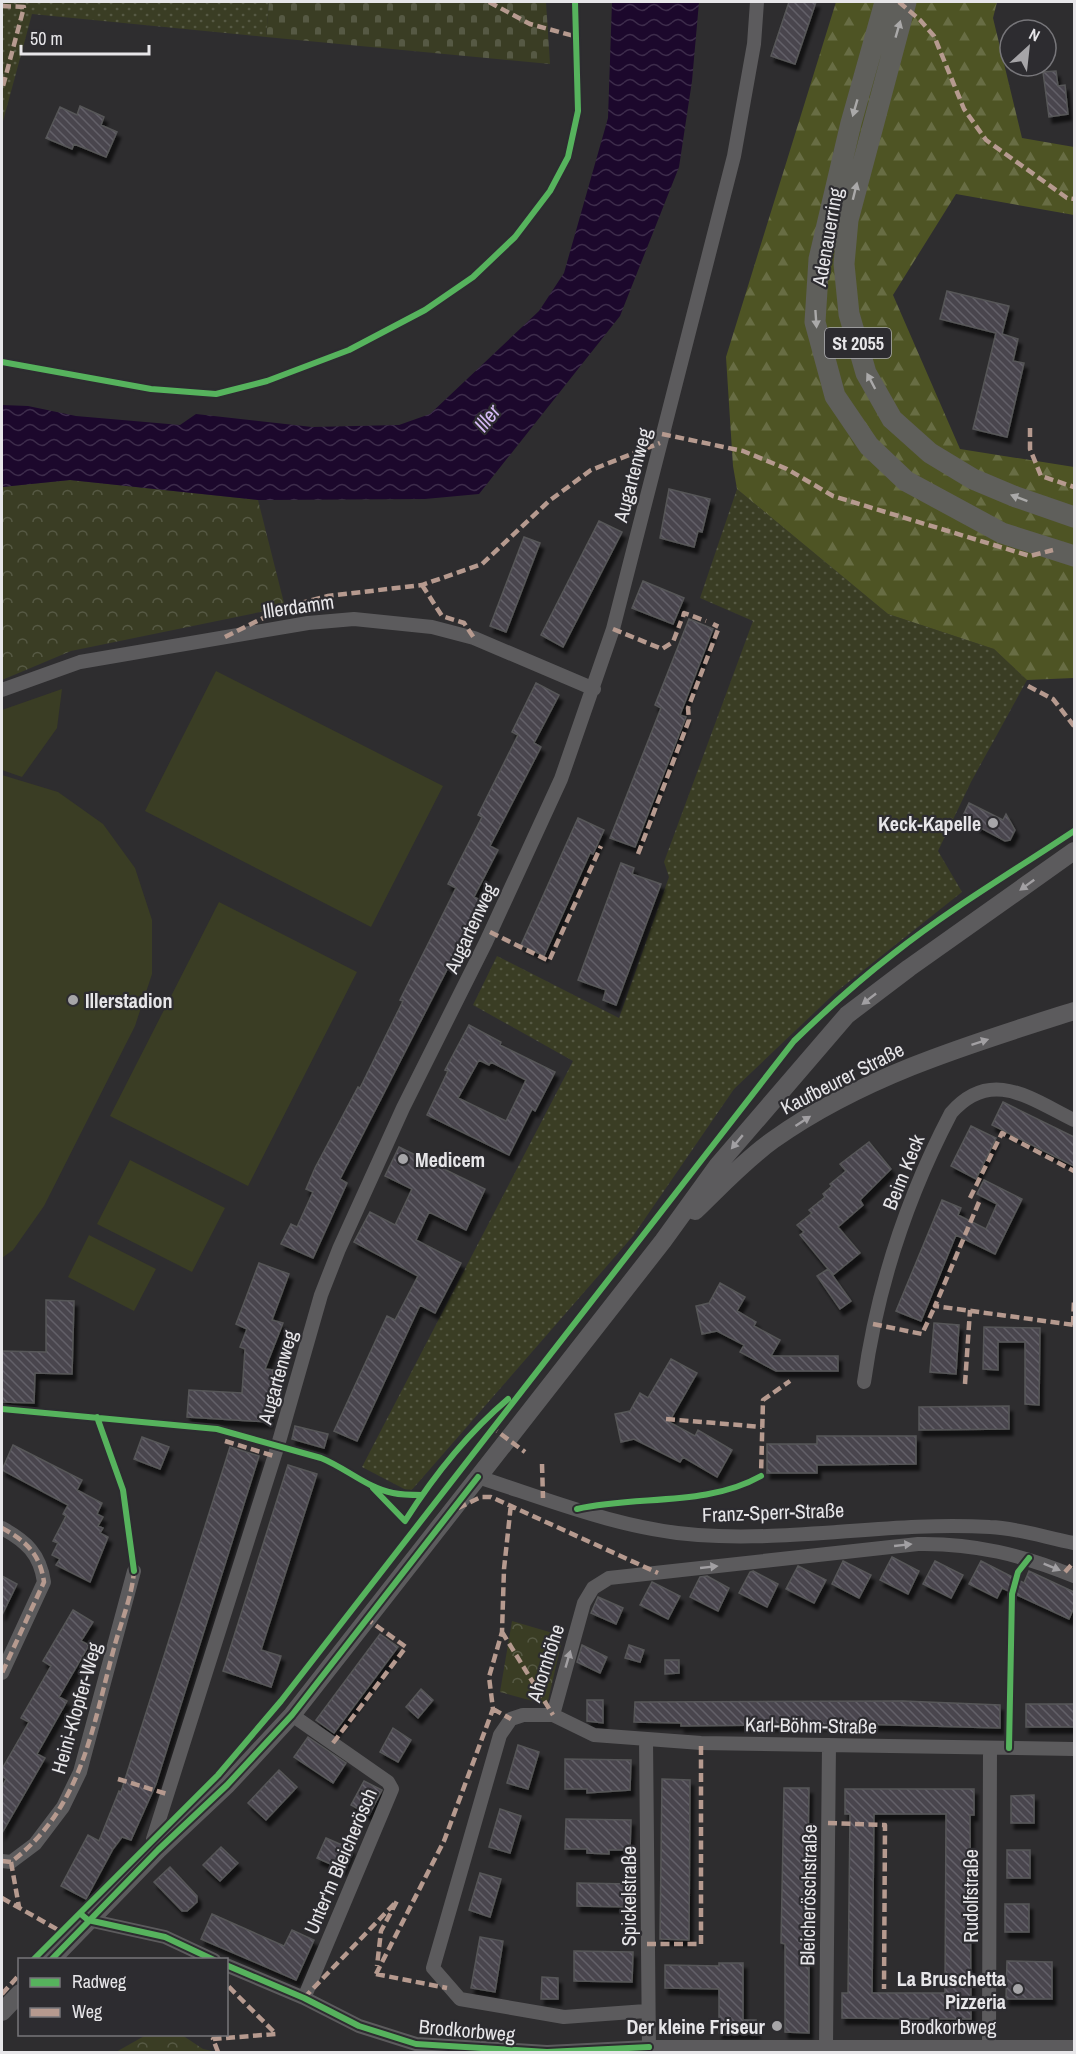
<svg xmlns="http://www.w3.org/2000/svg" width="1076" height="2054" font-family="'Archivo Narrow',sans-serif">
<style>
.grass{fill:url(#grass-dots)}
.forest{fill:url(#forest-firs)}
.cemetery{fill:url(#cemetery-stones)}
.park{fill:url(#park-crowns)}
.pitch{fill:#3a3d24}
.water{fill:url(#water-waves)}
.building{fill:url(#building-back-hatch);stroke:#575758;stroke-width:1.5;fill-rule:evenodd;filter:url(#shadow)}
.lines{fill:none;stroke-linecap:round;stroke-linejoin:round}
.street{stroke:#5c5b5d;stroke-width:14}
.secondary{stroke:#5c5b5d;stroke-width:18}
.primary{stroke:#5f5f5b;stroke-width:21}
.quiet{stroke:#b69a8f;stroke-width:4.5;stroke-dasharray:9 4.5;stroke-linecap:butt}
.cycleway-casing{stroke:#2d2c30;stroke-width:10}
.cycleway{stroke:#56b35d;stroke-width:6}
.oneway{fill:#aaa9a9}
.oneway2{fill:#a2a0a3}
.poi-dot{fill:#a6a5a8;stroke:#2d2c30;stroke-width:2}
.labels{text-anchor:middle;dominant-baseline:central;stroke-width:4.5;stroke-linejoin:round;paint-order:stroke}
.shield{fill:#2d2c30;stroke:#afaeb2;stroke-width:1.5}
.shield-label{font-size:18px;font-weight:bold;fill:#e7e6e9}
.street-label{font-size:20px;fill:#e7e6e9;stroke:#2d2c30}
.poi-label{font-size:20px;font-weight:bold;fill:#e7e6e9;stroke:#2d2c30;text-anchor:end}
.water-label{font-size:21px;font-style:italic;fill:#d4b9f4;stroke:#2d2c30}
</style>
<defs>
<pattern id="grass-dots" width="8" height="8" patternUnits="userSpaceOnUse" patternTransform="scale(1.5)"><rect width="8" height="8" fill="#3a3d24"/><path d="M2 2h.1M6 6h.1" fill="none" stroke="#565944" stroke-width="1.8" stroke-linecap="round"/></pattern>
<pattern id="forest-firs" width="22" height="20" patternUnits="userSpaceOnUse" patternTransform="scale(1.5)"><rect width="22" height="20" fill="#4e5424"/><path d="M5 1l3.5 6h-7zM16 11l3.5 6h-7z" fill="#686d44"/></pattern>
<pattern id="cemetery-stones" width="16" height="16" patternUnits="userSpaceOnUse" patternTransform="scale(1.5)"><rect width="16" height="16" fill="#3a3d24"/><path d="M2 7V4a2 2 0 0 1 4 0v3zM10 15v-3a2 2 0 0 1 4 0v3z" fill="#565944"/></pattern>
<pattern id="park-crowns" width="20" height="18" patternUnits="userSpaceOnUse" patternTransform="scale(1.5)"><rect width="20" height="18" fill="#3a3d24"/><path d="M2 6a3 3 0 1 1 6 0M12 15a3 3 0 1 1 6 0" fill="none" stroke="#565944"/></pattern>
<pattern id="water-waves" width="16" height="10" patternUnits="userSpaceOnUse" patternTransform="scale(1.5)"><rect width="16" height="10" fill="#1c082c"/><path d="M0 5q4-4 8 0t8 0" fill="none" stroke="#3d2c4b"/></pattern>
<pattern id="building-back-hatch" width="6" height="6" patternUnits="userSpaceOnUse" patternTransform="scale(1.5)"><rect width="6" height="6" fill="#49454e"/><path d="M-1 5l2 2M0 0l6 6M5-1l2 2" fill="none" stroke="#636068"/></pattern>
<filter id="shadow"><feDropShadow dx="3.5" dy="6" stdDeviation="1.5" flood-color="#0009"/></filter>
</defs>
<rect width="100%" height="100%" fill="#2e2d2f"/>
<path class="grass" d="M2,2h267l-3,35 -234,-23 -30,111z
M737,489l151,125 106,35 33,31 -56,102 -33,69 24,41 -126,100 -102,97 -101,147 -223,256 -48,-25 211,-406 -100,-56 24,-49 122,62 50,-141 -5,-15 89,-241 -53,-23z"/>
<path class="forest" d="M836,2h161l-4,16 29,120 52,9v68l-118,-21 -63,101 67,154 114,18v211l-47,2 -33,-31 -106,-35 -151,-125 -4,-23 -7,-109z"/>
<path class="cemetery" d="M269,2h277l4,62 -284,-27z"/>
<path class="park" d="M70,480l188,20 27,107 -214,44 -69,29v-193z
M512,1621l51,15 -16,69 -47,-13z
M146,2035h36l21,14 14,3h-101z"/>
<path class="pitch" d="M216,671l227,115 -72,141 -226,-116z
M62,689l-5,39 -35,49 -20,-7v-60z
M2,775l56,17 45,32 32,44 17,52v54l-17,52 -91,180 -31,44 -11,8z
M219,902l138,70 -109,214 -138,-70z
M130,1160l95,48 -33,64 -95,-48z
M89,1235l67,34 -22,42 -66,-34z"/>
<path class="water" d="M612,2h87l-7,79 -13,86 -59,149 -141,178 -54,5 -167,1 -188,-20 -68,7v-82l26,1 48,10 104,9 16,-11 116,13 87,-2 31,-11 109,-103 25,-38 44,-155z"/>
<path class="building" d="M789,2h27l-21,62 -24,-8z
M1056,71l2,15 7,-1 3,29 -19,3 -6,-45z
M80,106l24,11 -3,8 16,7 -11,25 -32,-13 -2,5 -26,-11 14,-31 17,8z
M947,291l62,15 -7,28 16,5 -5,22 11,2 -17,74 -34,-8 23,-96 -56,-14z
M669,489l41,10 -8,33 -4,-1 -4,16 -34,-9z
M599,521l23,11 -59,115 -22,-12z
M524,537l16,6 -34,89 -16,-6z
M643,581l41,17 -11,26 -41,-16z
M689,619l24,10 -33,86 6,2 -51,130 -25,-9 51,-130 -6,-3z
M536,683l23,12 -25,48 7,4 -51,99 8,4 -24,47 8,4 -142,278 7,4 -34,75 -32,-14 10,-20 6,3 16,-35 -7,-3 9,-21 43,-81 2,1 43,-87 -3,-1 56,-112 -8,-4 34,-67 -4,-2 40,-80 -6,-3z
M969,803l34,17 3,-6 9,16 -5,10 -5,1 -43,-23z
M578,818l26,12 -11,24 -3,-1 -46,103 -23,-11z
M621,863l13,5 -2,6 29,10 -45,121 -13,-5 3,-10 -28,-10z
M469,1025l32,17 -1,3 55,27 -20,39 -3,-2 -23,46 -82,-40 21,-44 -3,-1zM479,1060l10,5 2,-3 35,18 -20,41 -48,-23z
M1003,1102l71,35v29l-82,-41z
M971,1126l25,12 -20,41 -25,-13z
M869,1142l22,27 -31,31 3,5 -25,22 22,26 -27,22 -33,-40 4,-3 -7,-7 15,-12 -3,-3 16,-13 -2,-3 9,-8 -2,-2 16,-13 -6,-7z
M399,1147l86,42 -19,41 -37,-18 -13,28 45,23 -26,50 -15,-8 -63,136 -23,-10 53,-115 8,4 23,-44 -64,-34 16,-30 25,13 17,-36 -27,-13z
M984,1180l38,19 -27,55 -39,-19 -35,86 -25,-10 46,-111 19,8 -3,7 28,14 11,-25 -20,-10z
M259,1263l30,11 -17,46 11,3 -18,46 8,1 -4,52 -82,-5 2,-27 53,3 3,-44 -5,-2 7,-18 -11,-5z
M828,1269l23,32 -11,8 -23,-33z
M720,1283l25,14 -8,14 19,11 -2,4 26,14 -9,16h67v15h-62l-36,-19 4,-7 -27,-14 -15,3 -6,-28 13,-3z
M46,1300l28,1 -2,73 -37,-1 -1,30 -32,-1v-51l44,1z
M934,1323l25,2 -3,49 -26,-2z
M984,1327l56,1 -1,77 -14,-1v-62h-27v28l-15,-1z
M671,1359l26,14 -28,49 26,14 3,-6 34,20 -15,27 -34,-20 -3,5 -46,-23 -13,3 -6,-28 15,-3 10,-18 8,5z
M1009,1406v23l-90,1v-23z
M295,1426l33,8 -4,14 -32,-9z
M817,1436h99v28l-99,1v8h-50v-29h50z
M142,1437l27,10 -9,22 -26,-10z
M13,1445l69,35 -5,10 25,13 -5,11 6,3 -5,9 5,2 -3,5 8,4 -18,45 -34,-17 4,-6 -8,-4 6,-12 -5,-2 13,-25 -3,-2 5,-9 -66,-35z
M230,1447l29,9 -103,328 -25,56 -9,-3 -9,12 -27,50 -25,-13 27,-51 11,6 20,-50 2,1z
M288,1465l29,9 -56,176 20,6 -10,31 -48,-16z
M892,1557l27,14 -11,23 -28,-14z
M843,1561l28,14 -12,23 -27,-14z
M935,1561l28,14 -12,23 -28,-14z
M981,1561l43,22 5,-12 45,21v15l-5,12 -67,-31 -5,10 -28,-14z
M798,1566l28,14 -12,23 -28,-14z
M753,1571l25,13 -11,23 -28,-14 11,-21z
M2,1576l15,8 -15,31z
M707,1576l22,12 -11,23 -28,-14 10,-20z
M652,1582l28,14 -12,23 -28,-14z
M598,1597l25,11 -7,16 -25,-11z
M73,1610l20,12 -12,19 8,4 -30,52 8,4 -30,53 8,4 -43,75v-46l4,-8 -4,-3v-7l27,-47 -8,-4 30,-52 -8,-5z
M380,1634l18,13 -64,86 -18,-13z
M582,1645l25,12 -7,16 -23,-11z
M629,1645l15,5 -4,12 -15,-4z
M665,1660h14v13l-14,1z
M421,1689l12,11 -15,18 -12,-11z
M587,1700h16v23l-16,-2z
M903,1701l97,4v23l-145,-4 -174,2v-3l-47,-1 1,-20z
M1026,1704h48v23h-48z
M393,1728l18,12 -13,22 -18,-10z
M308,1737l38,26 -13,20 -39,-26z
M518,1745l21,7 -11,37 -21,-6z
M565,1759l66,1 -1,30 -43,3v-4h-22z
M279,1770l18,17 -31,33 -18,-17z
M662,1779l28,1 -1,160 -29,-1z
M364,1781l18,9 -13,25 -18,-10z
M784,1788h25l-3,174h3v71l-24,-1v-88l-4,-1z
M845,1789h129v26h-4l1,204 -129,-1v-25h6l2,-179h-5zM874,1814h72l-1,179h-73z
M1034,1795v28h-23v-27z
M500,1809l21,7 -11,37 -21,-6z
M566,1819l65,1 -1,30h-21v4l-22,-1v-4h-22z
M326,1838l25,11 -9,20 -25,-11z
M221,1847l17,16 -18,18 -17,-16z
M1007,1850h23v28h-23z
M170,1867l27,29v6l-10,9h-5l-28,-29z
M480,1873l21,6 -11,38 -21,-7z
M577,1883l53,1v23l-53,-1z
M1005,1904h24v28h-24z
M212,1914l72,32 8,-16 22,10 -18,40 -95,-41z
M480,1937l23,4 -8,51 -24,-4z
M574,1951l59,1 -1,30 -58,-1z
M1007,1961l45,1v37h-46z
M719,1963h24v57h13v13h-37v-44l-54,-1v-23l54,1z
M542,1977l16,1v21h-17z"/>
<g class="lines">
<path class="street" d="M2,690l78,-28 228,-39 46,-4 78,8 42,11 120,51
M864,1382c13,-93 43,-185 87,-269 40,-46 80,-14 123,7
M478,1477c71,23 145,53 220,58 97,7 194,-14 292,-8 28,1 57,11 84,16
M2,1528c24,13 38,26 42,54l-42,91
M292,1715l96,67 4,7 -88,209
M553,1715l31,-112 9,-15 16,-10 309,-34c56,-1 105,11 156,32
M646,1739l3,313
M158,1850l-5,-11 125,-394 43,-150 18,-46 64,-141 83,-166 75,-163 52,-150 121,-473 20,-112 3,-42
M2,1861l9,1 24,-18 28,-37 17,-35 54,-201
M88,1920l77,17 49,23
M226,1965l78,33 55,28 57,18 131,8 102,-5h425
M646,2011l-82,6 -104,-18 -27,-31 67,-233 11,-16 12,-4h30l41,20 107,8 373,6
M989,2045l1,-297
M826,2046l3,-301"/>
<path class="secondary" d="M695,1211c25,-24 50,-51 78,-71 90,-64 197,-96 301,-129
M51,1960l107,-110 69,-65 65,-70 371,-474 55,-76 129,-150 62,-47 165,-117
M2,2012l18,-19"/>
<path class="primary" d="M885,2l-34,121 -32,136 -4,63 20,74 34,50 37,35 96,52 72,23
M906,2l-58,218 -4,44 5,50 17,59 26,46 38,34 43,26 43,18 58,20"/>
<path class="quiet" d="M489,2l41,22 44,12
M899,2l21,18 14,16 30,73 22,31 81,58 7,1
M2,6l22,1 -22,83
M1030,428v21l11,27 33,11
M662,434l81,17 44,18 46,27 197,60 23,-6
M422,585l20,31 22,7 10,15
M683,617l1,-4 22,8
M613,629l49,20 11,-7 8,-21
M225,637l60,-30 43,-11 94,-11 60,-21 67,-63 42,-31 69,-27
M1028,686l25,13 21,27
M638,854l51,-134 -1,-12 31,-81 -6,-3
M490,932l59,29 52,-115
M970,1198l32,-65 72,38
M979,1202l-44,104 139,19
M873,1324l49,10 13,-28
M1073,1325l1,-25
M965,1384l5,-74
M666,1419l96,8
M490,1426l35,26
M225,1441l49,15
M542,1464l1,34
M756,1479l5,-3 2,-76 27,-19
M458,1508l23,-11h10l167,76
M2,1528c24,13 38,26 42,54l-42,91
M1065,1572l9,-10
M502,1632l51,83
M493,1709l18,10
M333,1743l73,-96 -39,-28
M118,1779l49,15
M828,1823l57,2 -1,164
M2,1861l9,1c71,-54 81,-133 103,-214 6,-23 20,-57 20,-80
M11,1862l8,45
M2,1898l58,33
M647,1944h54v-201
M376,1974l68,-133 49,-132 -4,-32 13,-45 2,-63 7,-65
M376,1974l71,14
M2,1994l18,-20
M304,1998l93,-97 -16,30 -4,35
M218,2052l-5,-13 63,-5 -50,-50"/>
<g class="cycleway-casing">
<path id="cycleway" d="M2,362l149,27 65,5 51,-13 82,-31 76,-40 48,-33 42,-40 35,-46 18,-34 10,-46 -3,-109
M2,1409l215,20 104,29c25,10 46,30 72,35 9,2 19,2 29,2
M97,1417l26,73 11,81
M373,1488l32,33c28,-44 63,-88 103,-122
M577,1509c60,-14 129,-2 184,-33
M1009,1748l3,-154 6,-22 11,-14
M82,1915l6,5 77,17 49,23
M33,1960l185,-185 63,-74 513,-660c32,-31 64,-60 99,-87 58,-46 121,-83 181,-123
M51,1960l107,-110 69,-65 65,-70 186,-238
M226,1965l78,33 55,28 57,18 131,8 102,-5"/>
</g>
<use href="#cycleway" class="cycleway"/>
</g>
<defs><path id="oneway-solid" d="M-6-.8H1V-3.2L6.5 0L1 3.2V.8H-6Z" transform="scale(1.5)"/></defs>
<g class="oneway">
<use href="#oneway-solid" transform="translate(898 29) rotate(-74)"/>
<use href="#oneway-solid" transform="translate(855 108) rotate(106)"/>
<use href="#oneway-solid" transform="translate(855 191) rotate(-76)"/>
<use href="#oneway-solid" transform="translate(816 319) rotate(86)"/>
<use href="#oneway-solid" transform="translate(871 381) rotate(-118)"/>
<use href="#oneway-solid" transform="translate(1019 498) rotate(-159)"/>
</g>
<g class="oneway2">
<use href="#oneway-solid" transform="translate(1027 885) rotate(144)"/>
<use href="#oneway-solid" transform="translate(869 999) rotate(142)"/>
<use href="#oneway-solid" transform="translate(980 1042) rotate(-18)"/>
<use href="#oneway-solid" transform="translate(803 1121) rotate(-33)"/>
<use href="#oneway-solid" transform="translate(737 1142) rotate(130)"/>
<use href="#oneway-solid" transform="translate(903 1545) rotate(-6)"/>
<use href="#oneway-solid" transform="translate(709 1567) rotate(-6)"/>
<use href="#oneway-solid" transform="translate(1052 1567) rotate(22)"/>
<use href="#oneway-solid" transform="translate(568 1659) rotate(-74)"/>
</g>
<g class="poi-dot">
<circle cx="993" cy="823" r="6"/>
<circle cx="73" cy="1000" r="6"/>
<circle cx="403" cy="1159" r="6"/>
<circle cx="1018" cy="1989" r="6"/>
<circle cx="777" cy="2026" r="6"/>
</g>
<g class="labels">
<rect class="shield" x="825" y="328" width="66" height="30" rx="4.5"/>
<g class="shield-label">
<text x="858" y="343">St 2055</text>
</g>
<g class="street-label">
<text transform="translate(827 237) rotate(-80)">Adenauerring</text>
<text transform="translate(632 475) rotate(-75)">Augartenweg</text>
<text transform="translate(298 606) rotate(-8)">Illerdamm</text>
<text transform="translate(470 928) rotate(-65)">Augartenweg</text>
<text transform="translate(842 1078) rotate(-27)">Kaufbeurer Straße</text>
<text transform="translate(903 1172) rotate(-68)">Beim Keck</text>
<text transform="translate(277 1377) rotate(-74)">Augartenweg</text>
<text transform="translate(773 1512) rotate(-2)">Franz-Sperr-Straße</text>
<text transform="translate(545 1663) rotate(-72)">Ahornhöhe</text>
<text transform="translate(76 1708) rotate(-74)">Heini-Klopfer-Weg</text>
<text transform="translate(811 1725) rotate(1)">Karl-Böhm-Straße</text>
<text transform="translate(340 1861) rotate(-67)">Unter'm Bleicherösch</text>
<text transform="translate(808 1895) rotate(-89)">Bleicheröschstraße</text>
<text transform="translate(628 1896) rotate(-90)">Spickelstraße</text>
<text transform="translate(970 1896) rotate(-90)">Rudolfstraße</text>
<text x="948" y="2026">Brodkorbweg</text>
<text transform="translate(467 2030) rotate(5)">Brodkorbweg</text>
</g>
<g class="poi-label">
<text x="981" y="823">Keck-Kapelle</text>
<text x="85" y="1000" text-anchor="start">Illerstadion</text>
<text x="415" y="1159" text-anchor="start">Medicem</text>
<text x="1006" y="1978">La Bruschetta<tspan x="1006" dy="23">Pizzeria</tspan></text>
<text x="765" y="2026">Der kleine Friseur</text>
</g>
<g class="water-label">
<text transform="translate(487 418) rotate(-52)">Iller</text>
</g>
</g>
<rect width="1076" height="2054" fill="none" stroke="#e7e6e9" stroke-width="6"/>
<rect x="18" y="1958" width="210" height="78" fill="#2d2c30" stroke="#77767a" stroke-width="1.5"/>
<rect x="30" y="1978" width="30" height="9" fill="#56b35d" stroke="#77767a" stroke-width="1.5"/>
<text x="72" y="1988" font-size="18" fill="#e7e6e9">Radweg</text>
<rect x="30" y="2008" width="30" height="9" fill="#b69a8f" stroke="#77767a" stroke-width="1.5"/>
<text x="72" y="2018" font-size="18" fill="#e7e6e9">Weg</text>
<g transform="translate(1028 48) rotate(27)"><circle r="28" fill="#2d2c30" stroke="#77767a" stroke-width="1.5"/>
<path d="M0-4.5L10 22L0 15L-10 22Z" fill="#a6a5a8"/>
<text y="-9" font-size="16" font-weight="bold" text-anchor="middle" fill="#e7e6e9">N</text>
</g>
<path d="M21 45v9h128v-9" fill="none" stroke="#e7e6e9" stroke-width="3"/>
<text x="30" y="45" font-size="18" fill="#e7e6e9" stroke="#2d2c30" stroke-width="4.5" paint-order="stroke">50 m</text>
</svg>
